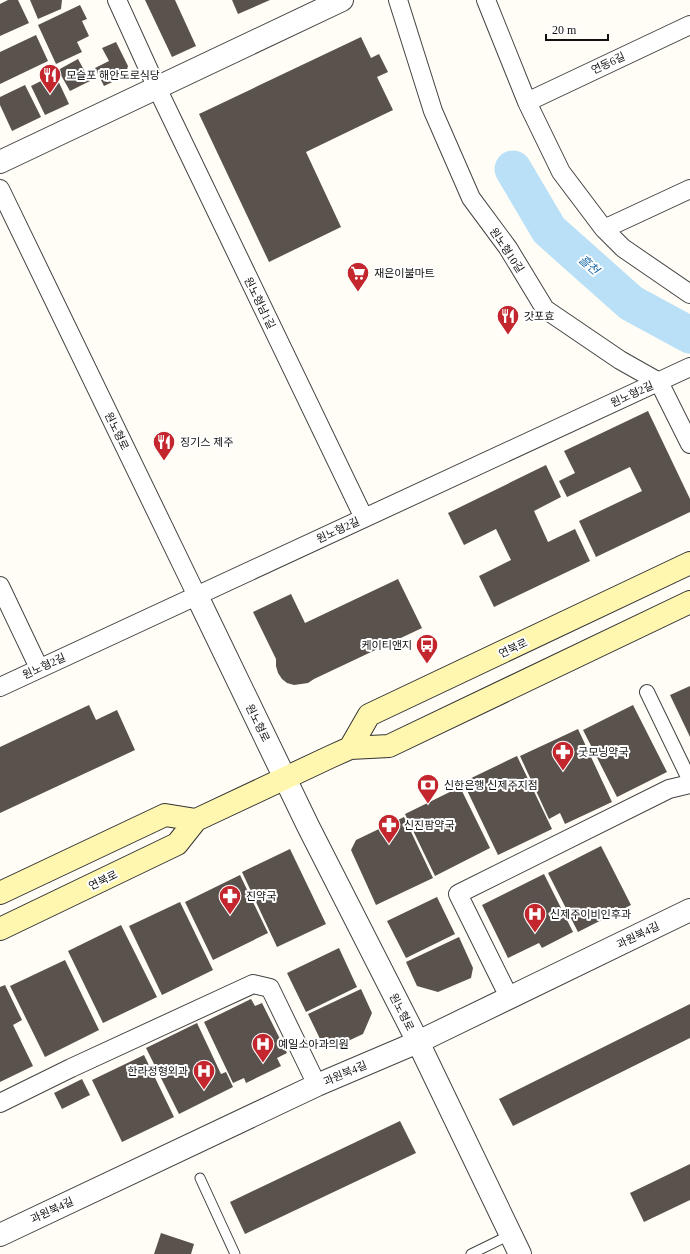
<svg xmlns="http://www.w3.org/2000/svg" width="690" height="1254" font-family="'Times New Roman','Noto Sans KR',serif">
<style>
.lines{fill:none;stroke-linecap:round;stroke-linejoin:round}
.river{stroke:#b9e0f7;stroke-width:37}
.building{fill:#5a524d}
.service-casing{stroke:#444;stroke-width:11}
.pedestrian-casing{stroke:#444;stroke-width:16}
.minor-casing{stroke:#444;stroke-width:20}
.tertiary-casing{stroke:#444;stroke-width:24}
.secondary-casing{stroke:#333;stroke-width:24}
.service{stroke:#fff;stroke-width:9}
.pedestrian{stroke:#fff;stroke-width:14}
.minor{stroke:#fff;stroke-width:18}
.tertiary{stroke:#fff;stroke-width:22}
.secondary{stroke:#fff6b0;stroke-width:22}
.labels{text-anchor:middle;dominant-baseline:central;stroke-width:4;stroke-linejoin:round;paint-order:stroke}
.street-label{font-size:11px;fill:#111;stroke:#fff}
.poi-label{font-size:11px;fill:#111;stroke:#fff;text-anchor:start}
.water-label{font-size:12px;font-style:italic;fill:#1768a6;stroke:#fff}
</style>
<rect width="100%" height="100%" fill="#fffdf5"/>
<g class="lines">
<path class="river" d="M513,169l36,61 82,73 59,32"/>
</g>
<path class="building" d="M8,0h10l11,23 -29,13v-32z
M30,0h32l-1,9 -23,10z
M145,0h30l21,46 -24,11z
M232,0h38l-32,14z
M80,5l7,14 -5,2 7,15 -12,6 5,10 -26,12 -18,-39z
M36,35l12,26 -48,23v-32z
M361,37l10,21 8,-4 9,18 -11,5 16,33 -87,42 35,75 -72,35 -70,-148z
M116,42l12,24 -3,10 -21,10 -9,-18 14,-7 -7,-13z
M78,59l12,22 -20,10 -12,-21z
M55,74l14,30 -24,11 -14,-29z
M25,85l16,32 -29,14 -12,-26v-8z
M648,411l42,88v13l-94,45 -17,-36 63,-30 -12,-24 -63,30 -8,-16 16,-8 -11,-22z
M546,465l15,32 -27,14 14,31 27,-13 15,32 -96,46 -15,-31 32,-16 -15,-31 -32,16 -16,-32z
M398,579l24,49 -108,51 -6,4 -14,2 -7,-2 -5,-4 -4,-6 -2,-7v-7l-23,-47 38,-18 14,29z
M690,686v51l-20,-42z
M89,705l7,15 21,-10 18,40 -135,63v-66z
M633,705l34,67 -50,25 -34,-67z
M578,729l34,73 -47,22 -5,-11 -11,6 -29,-63z
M517,756l35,73 -54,26 -35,-73z
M460,787l30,61 -55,28 -30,-62z
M404,817l29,61 -57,27 -25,-55 5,-10z
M601,846l30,59 -53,27 -30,-59z
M290,849l36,75 -49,23 -35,-75z
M544,874l29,58 -31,16 -3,-5 -31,15 -26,-53z
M240,875l28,58 -55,27 -28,-58z
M437,897l18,37 -49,24 -19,-37z
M180,902l33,68 -51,25 -33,-69z
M121,925l36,72 -54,26 -35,-72z
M459,937l14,31 -2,10 -33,14 -21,-6 -11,-24z
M339,948l18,39 -51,25 -19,-39z
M65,960l34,70 -54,27 -35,-71z
M5,985l17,35 -9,5 20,41 -33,16v-95z
M361,989l11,24 -9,21 -30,14 -12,-7 -13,-27z
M251,999l4,7 7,-3 25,50 -10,5 4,8 -35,17 -2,-5 -11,5 -29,-61z
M690,1004v34l-177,88 -14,-27z
M197,1023l24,51 5,-2 7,15 -54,27 -33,-66z
M144,1055l30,62 -52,25 -30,-62z
M82,1079l8,16 -28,14 -8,-16z
M400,1121l16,32 -171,81 -15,-32z
M690,1164v36l-46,22 -14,-29z
M161,1233l33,11 -3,10h-37z"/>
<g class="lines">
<g class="service-casing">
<path id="service" d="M200,1178l35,76
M471,1254l39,-19"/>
</g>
<g class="pedestrian-casing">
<path id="pedestrian" d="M647,692l43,89"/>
</g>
<g class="minor-casing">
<path id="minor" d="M117,0l40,88 207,430
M398,0l35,111 38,87 37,50 37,61 75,51 39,22 31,62
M486,0l41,102 34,70 43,57 19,19 67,46
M527,102l163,-77
M0,189l197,407
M604,229l86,-40
M0,586l39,82
M0,687l690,-320
M509,997l-51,-103 211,-105 21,-5
M0,1103l71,-35 182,-84 17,4 47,97"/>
</g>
<g class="tertiary-casing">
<path id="tertiary" d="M0,162l342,-162
M197,596l111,230 110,216 102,212
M0,1235l317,-150 101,-43 272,-132"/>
</g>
<g class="secondary-casing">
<path id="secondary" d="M350,748l19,-33 321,-152
M0,893l165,-78 31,5
M0,929l177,-85 19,-24 134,-63 20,-9 39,-2 301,-144"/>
</g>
<use href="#service" class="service"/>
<use href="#pedestrian" class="pedestrian"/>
<use href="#minor" class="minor"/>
<use href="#tertiary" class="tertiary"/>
<use href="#secondary" class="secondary"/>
</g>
<defs>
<g id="restaurant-pin" transform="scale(1.15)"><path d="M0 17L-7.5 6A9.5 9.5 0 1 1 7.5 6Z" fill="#c4262e" stroke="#fff"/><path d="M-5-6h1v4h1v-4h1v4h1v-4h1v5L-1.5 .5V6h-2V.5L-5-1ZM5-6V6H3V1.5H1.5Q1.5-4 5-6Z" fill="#fff"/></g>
<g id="supermarket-pin" transform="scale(1.15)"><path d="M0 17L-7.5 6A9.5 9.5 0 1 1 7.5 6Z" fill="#c4262e" stroke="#fff"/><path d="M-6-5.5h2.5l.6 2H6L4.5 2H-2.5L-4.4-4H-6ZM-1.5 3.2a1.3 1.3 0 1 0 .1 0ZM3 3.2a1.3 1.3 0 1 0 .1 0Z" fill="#fff"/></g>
<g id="bus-pin" transform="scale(1.15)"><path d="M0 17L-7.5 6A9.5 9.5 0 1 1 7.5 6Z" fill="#c4262e" stroke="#fff"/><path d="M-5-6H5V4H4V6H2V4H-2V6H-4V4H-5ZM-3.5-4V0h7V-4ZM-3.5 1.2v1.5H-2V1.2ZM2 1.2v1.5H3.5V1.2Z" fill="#fff"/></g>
<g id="pharmacy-pin" transform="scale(1.15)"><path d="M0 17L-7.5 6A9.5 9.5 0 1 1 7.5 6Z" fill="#c4262e" stroke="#fff"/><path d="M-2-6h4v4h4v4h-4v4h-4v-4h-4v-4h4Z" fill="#fff"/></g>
<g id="bank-pin" transform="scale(1.15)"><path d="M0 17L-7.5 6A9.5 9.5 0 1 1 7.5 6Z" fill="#c4262e" stroke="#fff"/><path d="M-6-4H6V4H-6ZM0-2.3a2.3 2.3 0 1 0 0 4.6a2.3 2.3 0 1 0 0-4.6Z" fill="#fff"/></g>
<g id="hospital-pin" transform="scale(1.15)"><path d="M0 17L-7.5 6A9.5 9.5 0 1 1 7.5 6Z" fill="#c4262e" stroke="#fff"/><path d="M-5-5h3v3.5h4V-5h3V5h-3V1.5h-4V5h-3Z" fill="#fff"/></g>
</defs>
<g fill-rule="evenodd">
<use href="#restaurant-pin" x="50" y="75"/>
<use href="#supermarket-pin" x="358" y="273"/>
<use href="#restaurant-pin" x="508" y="316"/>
<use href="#restaurant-pin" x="164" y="442"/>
<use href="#bus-pin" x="427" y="645"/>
<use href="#pharmacy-pin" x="563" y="752"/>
<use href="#bank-pin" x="428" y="785"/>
<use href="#pharmacy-pin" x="389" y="825"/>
<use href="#pharmacy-pin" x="230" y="896"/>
<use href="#hospital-pin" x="535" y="914"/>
<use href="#hospital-pin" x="263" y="1044"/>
<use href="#hospital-pin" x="204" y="1071"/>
</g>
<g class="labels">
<g class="street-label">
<text transform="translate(608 63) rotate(-25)">연동6길</text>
<text transform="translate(507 250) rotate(56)">원노형10길</text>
<text transform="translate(260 303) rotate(64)">원노형남1길</text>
<text transform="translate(632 394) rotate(-25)">원노형2길</text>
<text transform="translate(117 431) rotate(64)">원노형로</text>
<text transform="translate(338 530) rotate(-25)">원노형2길</text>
<text transform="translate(513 648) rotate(-25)">연북로</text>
<text transform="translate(44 666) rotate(-25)">원노형2길</text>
<text transform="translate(258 723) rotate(64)">원노형로</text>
<text transform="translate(103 880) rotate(-26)">연북로</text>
<text transform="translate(638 935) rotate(-26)">과원북4길</text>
<text transform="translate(402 1012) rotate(63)">원노형로</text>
<text transform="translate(345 1073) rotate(-23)">과원북4길</text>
<text transform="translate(52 1210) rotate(-25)">과원북4길</text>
</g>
<g class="poi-label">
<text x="66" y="75">모슬포 해안도로식당</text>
<text x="374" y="273">재은이불마트</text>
<text x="524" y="316">갓포효</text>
<text x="180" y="442">징기스 제주</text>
<text x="412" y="645" text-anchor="end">케이티앤지</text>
<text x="578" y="752">굿모닝약국</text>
<text x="444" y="785">신한은행 신제주지점</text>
<text x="404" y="825">신진팜약국</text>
<text x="246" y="896">진약국</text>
<text x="550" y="914">신제주이비인후과</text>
<text x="278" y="1044">예일소아과의원</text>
<text x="188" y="1071" text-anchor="end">한라정형외과</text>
</g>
<g class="water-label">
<text transform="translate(589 265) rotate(41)">흘천</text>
</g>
</g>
<path d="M546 34v6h62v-6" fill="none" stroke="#111111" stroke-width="2"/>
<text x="552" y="34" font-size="12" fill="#111111" stroke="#ffffff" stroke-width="3" paint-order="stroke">20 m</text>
</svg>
